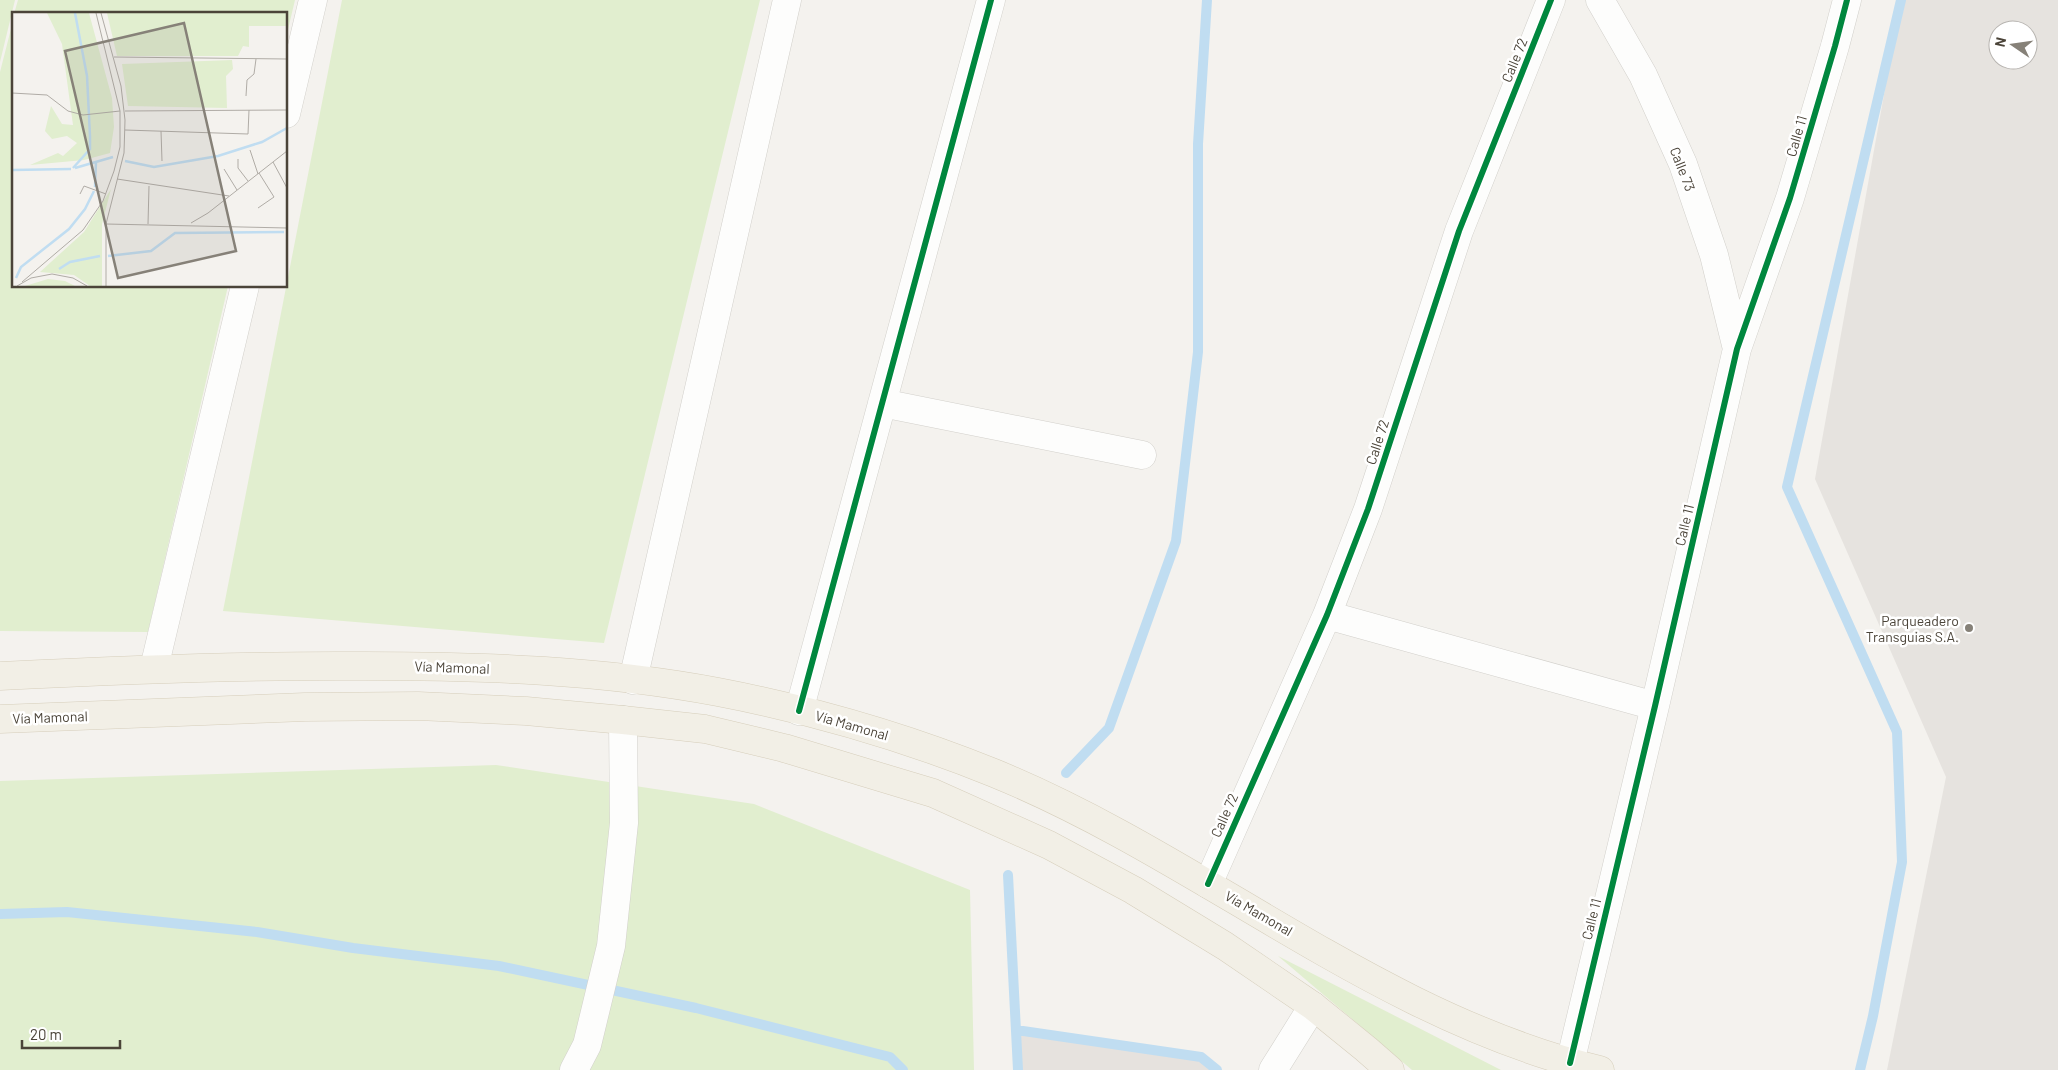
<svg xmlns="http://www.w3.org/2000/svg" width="2058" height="1070" font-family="Barlow,sans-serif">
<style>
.industrial{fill:#e6e2de}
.green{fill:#e1eecf}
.parking{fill:#e6e3df;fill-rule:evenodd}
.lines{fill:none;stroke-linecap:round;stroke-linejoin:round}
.stream{stroke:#c0ddf1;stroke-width:10}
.minor-casing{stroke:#d2d0cb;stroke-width:29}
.major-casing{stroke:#d6cebb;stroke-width:29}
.minor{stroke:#fdfdfc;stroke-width:28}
.major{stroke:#f2efe6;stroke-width:28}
.cycleway-casing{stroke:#fff;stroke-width:9}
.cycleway{stroke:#00873e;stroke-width:6}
.poi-dot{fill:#868178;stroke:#fff;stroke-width:2}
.labels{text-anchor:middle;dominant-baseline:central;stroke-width:5;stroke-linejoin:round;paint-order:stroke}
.street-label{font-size:14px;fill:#4b4439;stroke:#fff}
.poi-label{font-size:14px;fill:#4b4439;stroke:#fff;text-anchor:end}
.inset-river{fill:none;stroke:#c0ddf1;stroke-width:2.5}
.inset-road{fill:none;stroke:#b0aca6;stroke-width:1}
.view{fill:#868178;fill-opacity:0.15;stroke:#868178;stroke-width:2.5}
.inset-edge{fill:none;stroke:#4b4439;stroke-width:2.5}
</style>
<rect width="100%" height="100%" fill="#f4f2ee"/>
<path class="industrial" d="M1016,1030l185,27 16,13h-199z"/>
<path class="green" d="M0,0h15l-15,62z
M18,0h277l-9,38v-24h-272z
M342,0h418l-156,643 -381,-32z
M14,17v269h214l-80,346 -148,-1v-559z
M496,765l258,39 216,86 4,180h-974v-289z
M1278,956l223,114h-89z"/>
<path class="parking" d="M1901,0h157v1070h-171l59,-293 -131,-298zM1998,30h30v30h-30z"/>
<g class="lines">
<path class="stream" d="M1066,773l43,-45 67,-187 22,-189v-208l9,-144
M1008,875l10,195
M0,914l67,-2 190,20 96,16 146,18 197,42 194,49 13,13
M1016,1030l185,27 16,13
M1860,1070l13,-54 29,-154 -5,-130 -110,-245 114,-487"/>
<g class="minor-casing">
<path id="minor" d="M1600,0l43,75 40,89 31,91 23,94
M286,114l27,-114
M882,403l260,52
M1327,615l328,91
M154,668l91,-382
M633,680l154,-680
M799,711l192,-711
M1208,884l119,-269 41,-106 91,-278 92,-231
M1570,1063l85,-357 82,-357 53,-151 45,-152 12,-46
M574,1070l13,-25 24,-99 13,-123 -1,-103
M1273,1070l40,-64"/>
</g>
<g class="major-casing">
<path id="major" d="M0,676c121,-6 242,-11 364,-10 118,0 238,4 354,26 94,18 187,45 276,81 208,85 384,244 606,297
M0,719l305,-12 113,-1 108,5 97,9 82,9 79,19 149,45 116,52 84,45 92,56 88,60 53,43 24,21"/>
</g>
<use href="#minor" class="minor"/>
<use href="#major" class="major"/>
<g class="cycleway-casing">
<path id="cycleway" d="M799,711l192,-711
M1208,884l119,-269 41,-106 91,-278 92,-231
M1570,1063l85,-357 82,-357 53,-151 45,-152 12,-46"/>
</g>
<use href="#cycleway" class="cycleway"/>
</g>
<circle class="poi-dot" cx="1969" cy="628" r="5"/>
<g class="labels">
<g class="street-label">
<text transform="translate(1514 60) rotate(-68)">Calle 72</text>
<text transform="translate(1796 136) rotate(-74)">Calle 11</text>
<text transform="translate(1683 169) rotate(69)">Calle 73</text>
<text transform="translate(1377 442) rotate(-72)">Calle 72</text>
<text transform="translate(1684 525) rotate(-77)">Calle 11</text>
<text transform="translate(452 667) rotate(2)">Vía Mamonal</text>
<text transform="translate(50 717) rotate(-2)">Vía Mamonal</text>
<text transform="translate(852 725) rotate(16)">Vía Mamonal</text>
<text transform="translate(1224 815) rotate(-66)">Calle 72</text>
<text transform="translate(1259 913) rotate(30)">Vía Mamonal</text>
<text transform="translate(1591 919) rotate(-76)">Calle 11</text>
</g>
<g class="poi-label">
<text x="1959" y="620">Parqueadero<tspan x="1959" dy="16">Transguias S.A.</tspan></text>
</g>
</g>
<g transform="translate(12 12)">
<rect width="275" height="275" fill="#f4f2ee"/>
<path d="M35,1h42l23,85 2,29 -4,26 -26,7 -54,5 28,-12 5,3 14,-13 -10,-7 -15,3 -7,-8 6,-25 11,18 11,1 -11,-81zM95,1h180v13h-38v21l-6,-1 -5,10h-121zM220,48l1,9 -7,7 1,32 -99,-2 -6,-42zM99,177l-9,35v62h-12l-16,-11 -34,-3 44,-40zM36,267l17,2 10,5h-50z" fill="#e1eecf"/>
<path class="inset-river" d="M113,149l29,6 64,-11 44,-14 25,-14M61,156l17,-19v-13l-3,-60 -12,-63M63,156l38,-11M0,158l59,-1M83,175l1,-25M96,244l43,-5 24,-18 109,-1M47,257l11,-7 30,-6M4,266l5,-11 48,-38 16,-20 9,-18"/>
<path class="inset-road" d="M89,1l20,73 4,34 -1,33 -18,71v62M102,45l173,2M0,81l35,2 21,16 15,4 37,-4M234,84l1,-16 7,-6 2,-15M113,99l162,-1M113,118l123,4 1,-24M149,119l1,30M238,138l8,24M226,147v9l10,13M261,150l14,26M212,157l13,21M105,167l112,17M68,182l4,-8 22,8M246,196l16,-11 -15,-24M179,211l17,-10 79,-62M94,212l181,4M136,212l1,-38M10,270l61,-52 20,-29 11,-30 6,-24v-36l-24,-98M5,274l14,-8 21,-4 21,4 14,8"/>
<path class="view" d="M172,11l52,228 -118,27 -53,-227z"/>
<rect width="275" height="275" class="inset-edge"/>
</g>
<g transform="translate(2013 45) rotate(283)"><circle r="24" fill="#ffffff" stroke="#b7b4b0"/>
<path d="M0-4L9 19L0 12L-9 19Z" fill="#868178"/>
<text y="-8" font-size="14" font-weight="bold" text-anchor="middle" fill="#4b4439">N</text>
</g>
<path d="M22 1040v8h98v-8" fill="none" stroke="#4b4439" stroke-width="2.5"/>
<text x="30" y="1040" font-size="15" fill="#4b4439" stroke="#ffffff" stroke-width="4" paint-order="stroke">20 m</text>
</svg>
